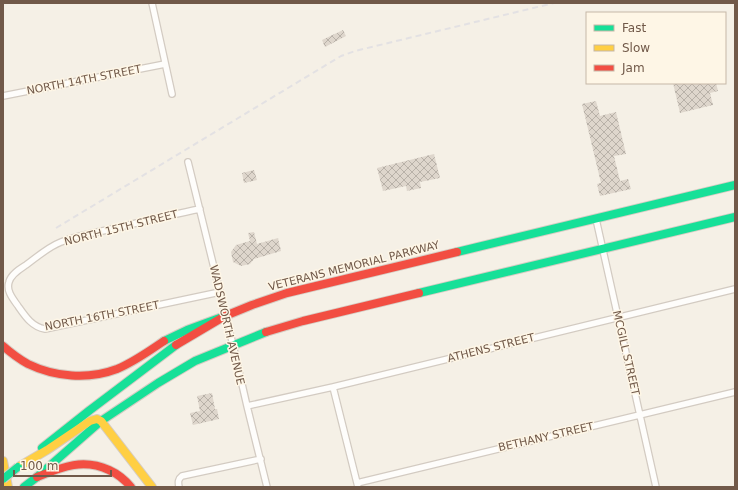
<svg xmlns="http://www.w3.org/2000/svg" width="738" height="490" font-family="'DejaVu Sans',sans-serif">
<style>
.building{fill:url(#building-cross-hatch)}
.lines{fill:none;stroke-linecap:round;stroke-linejoin:round}
.street-casing{stroke:#d3cbc2;stroke-width:8}
.fast-casing{stroke:#d5ccc3;stroke-width:10}
.slow-casing{stroke:#d5ccc3;stroke-width:10}
.jam-casing{stroke:#d5ccc3;stroke-width:10}
.street{stroke:#fefdfb;stroke-width:5.5}
.fast{stroke:#16e098;stroke-width:8}
.slow{stroke:#ffcf43;stroke-width:8}
.jam{stroke:#f24e42;stroke-width:8}
.rail{stroke:#e3e1e3;stroke-width:2;stroke-dasharray:6 4;stroke-linecap:butt}
.fast-bridge-casing{stroke:#d5ccc3;stroke-width:10;stroke-linecap:butt}
.fast-bridge{stroke:#16e098;stroke-width:8}
.labels{text-anchor:middle;dominant-baseline:central;stroke-width:3;stroke-linejoin:round;paint-order:stroke}
.street-label{font-size:11px;fill:#715949;stroke:#fef6e6}
</style>
<defs>
<pattern id="building-cross-hatch" width="8" height="8" patternUnits="userSpaceOnUse"><rect width="8" height="8" fill="#ded6cc"/><path d="M0 0l8 8M0 8l8-8" fill="none" stroke="#b8b1a8"/></pattern>
</defs>
<rect width="100%" height="100%" fill="#f5f0e6"/>
<path class="building" d="M343,30l3,6 -21,11 -3,-7z
M673,83h43l2,8 -8,2 3,12 -33,8z
M596,101l4,15 16,-4 10,42 -12,2 6,25 8,-2 3,10 -31,7 -3,-12 4,-1 -19,-79z
M434,154l6,24 -20,4 1,6 -14,3 -1,-5 -23,5 -6,-23z
M254,170l3,10 -13,3 -2,-10z
M254,232l3,12 21,-6 3,13 -27,8 -4,5 -9,2 -8,-4 -2,-10 5,-7 14,-4 -2,-8z
M212,393l3,16h2l2,10 -26,6 -3,-12 10,-2 -3,-15z"/>
<g class="lines">
<g class="street-casing">
<path id="street" d="M152,3l20,91
M3,96l162,-32
M188,162l45,183 14,61 20,81
M200,209c-30,6 -59,13 -89,20 -16,4 -34,6 -50,13 -13,5 -24,15 -35,23 -6,4 -15,9 -17,17 -3,9 4,17 9,24 7,10 14,21 27,23l175,-37
M596,219l60,268
M333,387l25,100
M247,406l86,-19 402,-98
M357,483l378,-91
M179,487c-1,-5 -1,-8 3,-11l79,-17"/>
</g>
<g class="fast-casing">
<path id="fast" d="M457,252l278,-67
M419,293l316,-76
M164,341l23,-11 38,-14
M42,448l48,-38 86,-65
M24,487l13,-10 64,-56 57,-38 37,-22 71,-29"/>
</g>
<g class="slow-casing">
<path id="slow" d="M3,461l5,26
M20,466l27,-16 43,-29 7,-2 4,2 51,66"/>
</g>
<g class="jam-casing">
<path id="jam" d="M266,332l37,-11 116,-28
M176,345l49,-29 27,-11 35,-12 170,-41
M3,346c8,7 16,13 25,18 27,13 60,16 89,5 17,-7 32,-18 47,-28
M37,477c25,-10 46,-19 72,-7 9,4 16,10 22,17"/>
</g>
<use href="#street" class="street"/>
<use href="#fast" class="fast"/>
<use href="#slow" class="slow"/>
<use href="#jam" class="jam"/>
<path class="rail" d="M56,228l285,-172 14,-5 199,-48"/>
<g class="fast-bridge-casing">
<path id="fast-bridge" d="M3,479l15,-12"/>
</g>
<use href="#fast-bridge" class="fast-bridge"/>
</g>
<g class="labels">
<g class="street-label">
<text transform="translate(84 80) rotate(-11)">NORTH 14TH STREET</text>
<text transform="translate(121 228) rotate(-14)">NORTH 15TH STREET</text>
<text transform="translate(354 266) rotate(-14)">VETERANS MEMORIAL PARKWAY</text>
<text transform="translate(102 316) rotate(-11)">NORTH 16TH STREET</text>
<text transform="translate(227 325) rotate(77)">WADSWORTH AVENUE</text>
<text transform="translate(491 348) rotate(-14)">ATHENS STREET</text>
<text transform="translate(626 353) rotate(77)">MCGILL STREET</text>
<text transform="translate(546 437) rotate(-13)">BETHANY STREET</text>
</g>
</g>
<rect width="738" height="490" fill="none" stroke="#715949" stroke-width="8"/>
<rect x="586" y="12" width="140" height="72" fill="#fef6e6" stroke="#c6b7a7"/>
<rect x="594" y="25" width="20" height="6" fill="#16e098" stroke="#c6b7a7"/>
<text x="622" y="32" font-size="12" fill="#715949">Fast</text>
<rect x="594" y="45" width="20" height="6" fill="#ffcf43" stroke="#c6b7a7"/>
<text x="622" y="52" font-size="12" fill="#715949">Slow</text>
<rect x="594" y="65" width="20" height="6" fill="#f24e42" stroke="#c6b7a7"/>
<text x="622" y="72" font-size="12" fill="#715949">Jam</text>
<path d="M14 470v6h97v-6" fill="none" stroke="#715949" stroke-width="2"/>
<text x="20" y="470" font-size="12" fill="#715949" stroke="#fef6e6" stroke-width="3" paint-order="stroke">100 m</text>
</svg>
